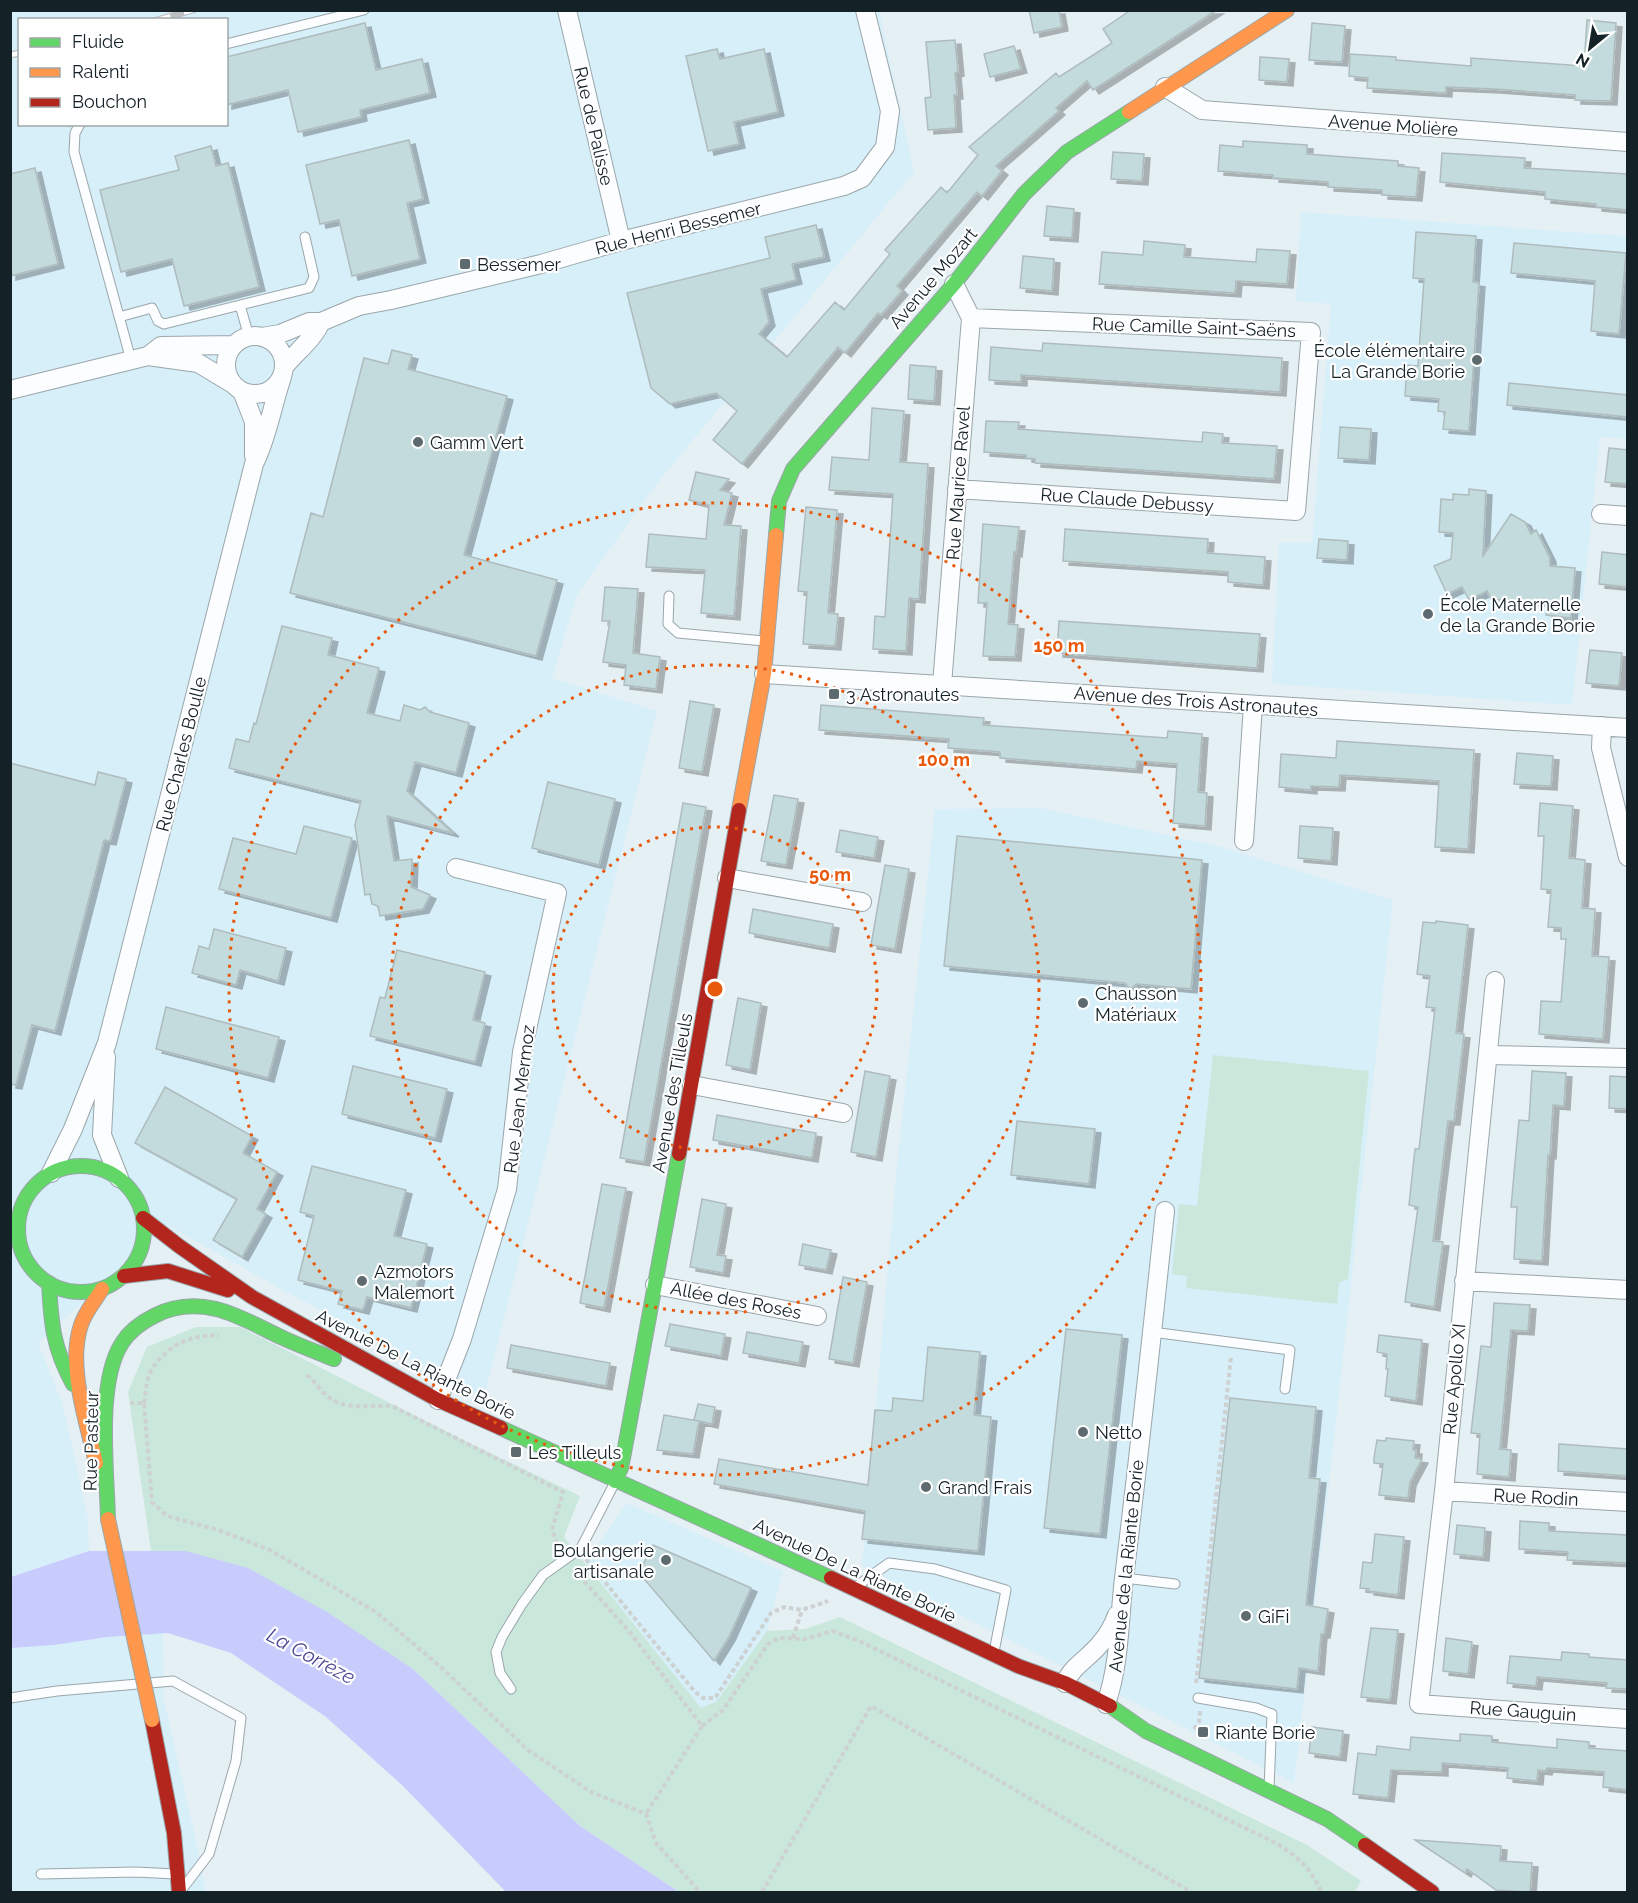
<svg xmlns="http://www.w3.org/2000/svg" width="1638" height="1903" font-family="Raleway,sans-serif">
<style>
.built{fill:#d7eff9;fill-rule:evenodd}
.green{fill:#cae7dc}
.water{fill:#c7ccfc}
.building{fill:#c3dbdc;stroke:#afbcbd;stroke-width:1.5;filter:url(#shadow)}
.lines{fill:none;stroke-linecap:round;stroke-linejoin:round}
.lane-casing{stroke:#9aa6aa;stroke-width:11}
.street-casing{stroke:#9aa6aa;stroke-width:20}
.fast-casing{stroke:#9aa6aa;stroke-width:16}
.slow-casing{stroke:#9aa6aa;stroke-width:16}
.jam-casing{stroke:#9aa6aa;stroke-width:16}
.path{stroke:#cdd1d2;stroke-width:4;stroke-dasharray:4.5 3;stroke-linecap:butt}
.lane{stroke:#fbfdfe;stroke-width:9}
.street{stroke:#fbfdfe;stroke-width:18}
.fast{stroke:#63d668;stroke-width:14}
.slow{stroke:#ff974d;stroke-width:14}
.jam{stroke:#b3261e;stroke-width:14}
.rail-casing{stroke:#bbbfc0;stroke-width:7}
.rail{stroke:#fff;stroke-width:4.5;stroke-dasharray:14;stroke-linecap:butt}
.slow-bridge-casing{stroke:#9aa6aa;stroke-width:16;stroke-linecap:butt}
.slow-bridge{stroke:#ff974d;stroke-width:14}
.ring{fill:none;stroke:#e8590c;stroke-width:3;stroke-dasharray:3 6}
.poi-dot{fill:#5d6a6f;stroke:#fff;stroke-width:2}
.labels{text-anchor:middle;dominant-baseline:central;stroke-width:4.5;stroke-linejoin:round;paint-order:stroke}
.street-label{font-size:18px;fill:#142227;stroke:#fff}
.poi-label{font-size:18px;fill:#142227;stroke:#fff;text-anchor:start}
.water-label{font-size:20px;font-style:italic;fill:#4c4895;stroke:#fff}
.centre{fill:#e8590c;stroke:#fff;stroke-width:3}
.ring-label{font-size:18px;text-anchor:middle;font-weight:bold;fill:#e8590c;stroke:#fff;stroke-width:4.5;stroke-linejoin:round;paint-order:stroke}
</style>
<defs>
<filter id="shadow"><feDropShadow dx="6" dy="4" stdDeviation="0" flood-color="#0004"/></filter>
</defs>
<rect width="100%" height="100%" fill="#e5f0f5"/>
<path class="built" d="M10,11h869l35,161 -259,314 -78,109 -25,83 105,33 -173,687 -203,-109 -114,-64 -129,118 25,62 25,114 1,32 -78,26zM20,20h206v104h-206z
M1301,212l326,24v203l-27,-2 -28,268 -300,-21 7,-142 33,1 19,-239 -35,-3z
M1041,808l177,38 175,54 -61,557 -38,326 -432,-217 34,-391 39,-366z
M627,1503l156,68 -16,60 -51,71 -15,6 -116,-145z
M163,1633l1,67 32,141 10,51h-195v-244l43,-3 53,-8z"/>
<path class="green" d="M1213,1055l156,16 -21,208 -9,4 -2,21 -151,-16 1,-12 -15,-2 7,-70 18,2z
M196,1327h44l229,116 111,53 -16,41 137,171 15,-6 51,-71 38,-2 35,-12 467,228 54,36 -6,11h-676l-99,-66 -167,-157 -227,-118h-35l-23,-159 19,-45z"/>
<path class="water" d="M89,1551h97l62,17 79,44 86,57 167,157 99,66h-173l-104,-107 -76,-68 -95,-64 -63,-20 -61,4 -53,8 -43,3v-71z"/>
<path class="building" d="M1029,10h30l3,17 -28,6z
M1131,10h86l-124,80 -6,-9 -31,27 3,3 -63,55 6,5 -20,25 -5,-4 -80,94 5,5 -21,24 -3,-2 -33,40 -7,-6 -96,117 -29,-24 24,-29 -21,-18 -46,11 -19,-16 -24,-95 143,-35 -5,-21 51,-12 8,32 -32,7 4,16 -35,9 8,33 -10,12 28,23 48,-55 9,8 46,-56 -5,-4 56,-63 6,6 31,-38 -9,-8 87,-74 3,4 53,-34 -9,-14z
M1587,20l29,3 -5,78 -36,-1v-5l-81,-6 -48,-2v6l-79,-5 1,-10 -19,-2 1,-22 46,3v3l75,6v-8l113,8z
M365,23l11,47 46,-11 8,34 -70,17 1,7 -63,15 -10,-42 -62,15v-48z
M1312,23l33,3 -3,36 -33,-2z
M955,40l3,32 -3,1 2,22h-3l2,33 -28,2 -3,-32 6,-1 -5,-55z
M1014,46l7,23 -31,8 -6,-23z
M717,49l3,10 44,-10 14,63 -44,10 5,22 -31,7 -22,-95z
M1260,57l29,2 -2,23 -28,-2z
M409,140l14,59 -16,4 13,56 -68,17 -13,-56 -19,4 -14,-59z
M1243,141l64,4v9l91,7v5l21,2 -3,29 -34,-2v-5l-54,-3v-5l-55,-4v-3l-55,-4 2,-26 23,2z
M211,146l5,20 12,-3 31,124 -75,19 -12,-47 -51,13 -21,-82 79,-20 -4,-14z
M1113,152l31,2 -2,27 -31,-2z
M1442,153l83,5 -1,10 104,6v36l-32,-3v-3l-51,-5v-7l-105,-10z
M35,168l23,96 -48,12v-102z
M1047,206l27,3 -2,29 -28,-2z
M1416,232l60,4 -3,46 6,1 -10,148 -26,-2 2,-17 -7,-1 1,-12 -34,-3 2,-31 11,1 6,-87 -11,-1z
M1144,241l41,4 -1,12 72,5 1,-13 33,2 -3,33 -51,-3 -1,12 -136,-9 3,-32 41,3z
M1514,243l112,10 -7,81 -28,-3 4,-50 -84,-8z
M1023,256l31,3 -2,32 -32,-3z
M1043,343l239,15 -2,34 -259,-17v7l-32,-2 2,-33 51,4z
M392,350l20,5 -4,14 99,27 -43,159 93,25 -21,76 -246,-63 21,-80 12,4 41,-159 24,6z
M910,365l26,2 -2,34 -26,-2z
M1509,383l119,12v22l-121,-12z
M872,408l32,3 -4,51 28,2 -9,135 -10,-1 -3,53 -33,-2 2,-33 10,1 8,-123 -64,-4 3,-33 37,3z
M986,421l33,1 -1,7 184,13 1,-10 20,2 -1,9 55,3 -3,33 -239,-16v-4l-9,-1v-3l-42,-3z
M1340,427l31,2 -2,31 -31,-2z
M1609,448l19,2v34l-23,-2z
M696,472l33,7 -9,11 12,3 -8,32 17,1 -7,90 -33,-3 4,-43 -59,-3 3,-33 57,5 3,-34 -20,-5z
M1469,489l17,2 -3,65 28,-42 14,8 6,12 5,-4 14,28v8l25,2 -4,50 -25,-3 1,-12 -56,-4 -4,-8 -18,9 -7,-13 -15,7 -13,-28 17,-7 2,-26 -14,-1 2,-33 12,1v-6l16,1z
M806,507l31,3 -9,103 10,1 -3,32 -32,-2 4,-52 -9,-1z
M983,524l36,3 -3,26 -2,-1 -6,72 10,1 -3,32 -32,-1 4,-53h-9z
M1065,529l143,10 -1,14 58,4 -2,28 -35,-3v-10l-165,-11z
M1319,539l29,2 -1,19 -30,-2z
M1602,552l26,3v32l-29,-3z
M605,587l33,2 -5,64 27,4 -4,32 -32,-4 2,-20 -23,-3 7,-41h-8z
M1059,621l201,13 -3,34 -200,-15z
M282,626l50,12 -4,17 51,13 -12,45 33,8 4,-16 16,5 5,-3 5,5 39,11 -13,50 -41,-11 -8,29 46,42 -66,-17 7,45 18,-2 -1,28 19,8 -7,14 -43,7 -2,-10 -6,-2 -2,-10 -5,1 -10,-70 6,-24 -132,-33 7,-29 13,3 5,-19 2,1z
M1590,650l32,3 -3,33 -33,-3z
M690,701l24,4 -12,67 -23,-4z
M821,705l163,13 -1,7 184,13 1,-7 34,3 -4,58 9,1 -2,33 -32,-3 4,-59 -40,-3 -1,8 -136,-11v-6l-52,-4 1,-9 -130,-9z
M1337,741l137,9 -6,99 -33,-2 4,-66 -99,-6 -1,12 -28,-1v4l-32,-3 2,-33 55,4z
M1517,753l36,3 -2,30 -37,-2z
M10,763l85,22 3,-13 28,7 -16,62 -6,-1 -49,191 -23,-6 -16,60 -6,-1z
M548,782l67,17 -16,66 -67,-17z
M774,795l24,4 -12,66 -25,-4z
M683,803l23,4 -62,355 -24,-4z
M1540,803l33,3 -4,52 16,2 -3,48 13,1 -3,47 17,1 -6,82 -64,-5 2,-33 20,1 5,-63h-5v-11l-13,-1 3,-37 -10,-1 3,-53h-6z
M304,826l48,12 -21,80 -112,-29 14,-51 63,16z
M1300,826l33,2 -2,33 -33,-3z
M840,830l38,7 -4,21 -38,-6z
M957,836l245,24 -11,129 -54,-5 -7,5 -5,-6 -181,-17z
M885,865l24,4 -14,80 -24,-4z
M753,909l80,15 -4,24 -80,-15z
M1436,921l32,4 -12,108 8,1 -10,87h-6l-15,120 10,1 -9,65 -29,-5 13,-95 -9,-2 6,-56h4l16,-141 -9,-1 4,-31 -13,-2 6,-52 13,1z
M214,929l72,19 -8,33 -38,-11 -4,15 -44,-12 7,-27 10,3z
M397,950l88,22 -12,48 12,3 -10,39 -105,-26 10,-39 5,1z
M738,998l23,5 -11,67 -24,-5z
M166,1007l113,30 -11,41 -112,-29z
M353,1066l94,23 -12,49 -93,-24z
M865,1071l25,5 -14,81 -25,-5z
M1532,1071l34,2 -2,33 -11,-1 -3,50h-2l-6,106 -28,-2 3,-52h-6l3,-33 5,-54 10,1z
M1610,1076l18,1v32l-19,-1z
M165,1087l87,49 -9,17 34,19 -20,37 9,5 -24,43 -29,-17 24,-41 -102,-56z
M717,1115l99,18 -4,25 -99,-18z
M1017,1121l78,8 -6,55 -78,-9z
M312,1166l94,24 -12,46 33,8 -16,64 -44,-11 -4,13 -25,-6 4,-13 -44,-11 16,-64 -14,-4z
M602,1184l24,4 -22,120 -24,-5z
M702,1199l24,5 -9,51 9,1 -3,17 -33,-6z
M803,1244l28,6 -5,20 -27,-5z
M843,1277l24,5 -14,81 -24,-4z
M1494,1303l36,2 -2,26 -17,-1 -11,119 11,1 -2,27 -32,-3 3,-40 -9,-1 10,-87 10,1z
M670,1324l55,10 -4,22 -56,-10z
M1066,1329l56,6 -22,199 -56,-6z
M747,1332l56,10 -4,21 -56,-10z
M1379,1335l43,5 -6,61 -31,-5 3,-27h-2l1,-15 -10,-2z
M511,1345l99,18 -4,23 -99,-18z
M928,1347l52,5 -6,63 17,2 -13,134 -116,-12 3,-28 -151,-27 5,-25 149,26 7,-75 17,1 1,-13 30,3z
M1230,1398l86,9 -7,71 11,1 -14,126 22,4 -4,25h-3l-3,37 -19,-3 -2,21 -98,-11z
M698,1404l17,3 -3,17 -18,-4z
M664,1415l35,6 -6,33 -36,-4z
M1386,1438l28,3 -1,9h3l-1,8 7,1 -12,23 -2,16 -29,-3 4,-31 -9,-1v-5l3,-18 9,1z
M1559,1444l69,5v27l-70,-5z
M1520,1521l29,2v8l79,4v28l-61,-3 1,-8 -49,-3z
M1457,1525l28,3 -2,29 -29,-3z
M1375,1534l29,3 -6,58 -30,-4 1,-2 -9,-1 3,-26 9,1z
M653,1545l98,43 -22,49 -15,24 -75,-88z
M1371,1628l27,2 -8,70 -29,-3z
M1446,1638l26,4 -4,32 -25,-3z
M1562,1652l27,2v3l39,3v29l-22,-1 1,-5 -70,-6 -1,9 -29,-3 3,-27 51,4z
M1312,1727l31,4 -3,26 -31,-4z
M1460,1734l32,2v6l65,6v-9l32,3v6l39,3v39l-25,-3 1,-15 -57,-4 -1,3 -8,-1 -1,11 -30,-3 1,-10 -66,-5v9l-51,-2 -3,28 -35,-4 5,-41 18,2 1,-9 33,4 1,-13 49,4z
M1415,1840l86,6 -1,15 32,2 -2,29 -34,-2 -29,-21 -2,4z"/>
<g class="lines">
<g class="lane-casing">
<path id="lane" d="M226,44l138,-34
M80,124l-5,9 -1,19 57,208
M240,305l9,32
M119,317l33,-9 6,13 6,3 145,-36 5,-11 -9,-40
M669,596l-1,28 10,9 86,8
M1152,1332l138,18 -5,39
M1124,1578l51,6
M857,1586l32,-23 46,6 71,21 -12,62
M511,1689l-11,-16 -4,-21 6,-15 20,-33 21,-29 38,-27 33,-64
M10,1698l47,-7 116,-10 68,37 -5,43 -27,93 -26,34
M1198,1698l58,10 16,6 -3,75
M41,1874l95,-2 39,2"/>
</g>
<g class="street-casing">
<path id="street" d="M567,10l54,231
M1165,87l37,23 426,32
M226 365a29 29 0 1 1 58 0a29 29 0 1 1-58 0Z
M262,337l18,-3 29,-12h12l38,-16 32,-6 150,-36 80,-23 223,-55 18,-8 23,-31 5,-36 -25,-101
M148,356l50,7 35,21
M284,367c12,-15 29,-27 37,-45
M10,390l138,-34 13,-10 73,-1
M242,391l12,31v34
M957,489l339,22 15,-179 -340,-14
M1601,514l27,2
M764,674l864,54
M942,685l29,-367 -17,-34
M1602,726l-1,22 27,109
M1244,841l9,-136
M727,878l135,24
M1495,981l-51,510 -25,213 209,15
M1488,1055l140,3
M106,1057l-4,78 17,43
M692,1085l151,28
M51,1173l22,-44 34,-86 147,-579c14,-28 18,-58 28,-87
M1464,1281l164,9
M655,1285l162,31
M438,1400l24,-61 45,-150 15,-137 35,-159 -101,-25
M1444,1491l184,11
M1065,1683c7,-17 24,-25 35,-39 8,-9 13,-18 17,-29
M1106,1704c14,-41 13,-83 18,-126 15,-122 28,-244 41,-367"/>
</g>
<g class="fast-casing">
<path id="fast" d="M776,535l3,-34 14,-32 161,-185 70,-90 43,-42 62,-40
M18 1229a63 63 0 1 1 126 0a63 63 0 1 1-126 0Z
M49,1283c2,40 4,65 24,101
M501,1428l330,150
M615,1481l6,-13 3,-15 55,-299
M108,1519c-1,-47 -12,-136 14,-176 7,-11 20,-21 32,-27 19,-10 40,-12 62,-7 24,6 45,19 67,29 17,8 34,14 51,21
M1110,1706l36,25 181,88 38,26"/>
</g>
<g class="slow-casing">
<path id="slow" d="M1129,112l158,-102
M739,810l25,-136 12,-139
M96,1463c-9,-40 -29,-97 -15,-138 4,-13 14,-24 21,-36"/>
</g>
<g class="jam-casing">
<path id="jam" d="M679,1154l60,-344
M143,1218l36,28 73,51 186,103 63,28
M124,1276l44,-5 60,19
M831,1578l187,88 47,17 45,23
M152,1720l22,113 5,59
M1365,1845l67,47"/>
</g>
<path class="path" d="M307,1375c8,6 13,15 20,21 21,16 41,8 65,10l171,86 -11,38 6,16
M130,1403h14l8,99 15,14 51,14 52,20 106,62 67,57 85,81 63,42 55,22 10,29 44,49
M144,1403c2,-11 2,-23 7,-32 13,-24 41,-38 68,-35
M586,1559l109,133 8,6h12l56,-85 13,-6 18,3 26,-9
M574,1570l54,60 74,96 -56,88
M793,1638l9,-28
M1196,1683l35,-326
M702,1726l21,-16 45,-66 11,-6 26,1 28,-8 26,10 417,202c21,13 36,26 45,49
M1194,1729l5,-7 1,-11
M762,1892l109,-186 320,186"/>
<use href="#lane" class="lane"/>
<use href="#street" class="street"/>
<use href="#fast" class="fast"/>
<use href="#slow" class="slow"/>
<use href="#jam" class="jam"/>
<g class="rail-casing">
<path id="rail" d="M157,20l36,-10
M10,55l10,-2"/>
</g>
<use href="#rail" class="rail"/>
<g class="slow-bridge-casing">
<path id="slow-bridge" d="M108,1519l44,201"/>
</g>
<use href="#slow-bridge" class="slow-bridge"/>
</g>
<g class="ring">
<circle cx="715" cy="989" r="162"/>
<circle cx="715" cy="989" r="324"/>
<circle cx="715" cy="989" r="486"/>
</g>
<g class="poi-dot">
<rect x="459" y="258" width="12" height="12" rx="3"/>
<circle cx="1477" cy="360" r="6"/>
<circle cx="418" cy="442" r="6"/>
<circle cx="1428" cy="614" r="6"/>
<rect x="828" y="688" width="12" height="12" rx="3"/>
<circle cx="1083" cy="1003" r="6"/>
<circle cx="362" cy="1281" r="6"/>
<circle cx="1083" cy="1432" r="6"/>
<rect x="510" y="1446" width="12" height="12" rx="3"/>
<circle cx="926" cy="1487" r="6"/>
<circle cx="666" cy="1560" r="6"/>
<circle cx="1246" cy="1616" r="6"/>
<rect x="1197" y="1726" width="12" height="12" rx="3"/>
</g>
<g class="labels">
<g class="street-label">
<text transform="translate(1393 125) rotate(4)">Avenue Molière</text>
<text transform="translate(594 126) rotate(77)">Rue de Palisse</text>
<text transform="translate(678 228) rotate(-14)">Rue Henri Bessemer</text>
<text transform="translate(933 278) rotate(-50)">Avenue Mozart</text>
<text transform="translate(1194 327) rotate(2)">Rue Camille Saint-Saëns</text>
<text transform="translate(958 483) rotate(-86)">Rue Maurice Ravel</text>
<text transform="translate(1127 500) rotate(4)">Rue Claude Debussy</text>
<text transform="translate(1196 701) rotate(4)">Avenue des Trois Astronautes</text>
<text transform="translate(181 754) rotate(-76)">Rue Charles Boulle</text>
<text transform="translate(672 1093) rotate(-80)">Avenue des Tilleuls</text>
<text transform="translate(519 1099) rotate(-83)">Rue Jean Mermoz</text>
<text transform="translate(736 1300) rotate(11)">Allée des Roses</text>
<text transform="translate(416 1364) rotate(27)">Avenue De La Riante Borie</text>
<text transform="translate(1454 1379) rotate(-85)">Rue Apollo XI</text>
<text transform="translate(91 1441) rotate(-89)">Rue Pasteur</text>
<text transform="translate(1536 1497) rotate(3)">Rue Rodin</text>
<text transform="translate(1126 1566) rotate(-84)">Avenue de la Riante Borie</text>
<text transform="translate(855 1570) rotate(25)">Avenue De La Riante Borie</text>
<text transform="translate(1523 1711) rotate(4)">Rue Gauguin</text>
</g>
<g class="poi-label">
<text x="477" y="264">Bessemer</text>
<text x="1465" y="350" text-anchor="end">École élémentaire<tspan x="1465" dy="21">La Grande Borie</tspan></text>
<text x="430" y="442">Gamm Vert</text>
<text x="1440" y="604">École Maternelle<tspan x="1440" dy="21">de la Grande Borie</tspan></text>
<text x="846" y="694">3 Astronautes</text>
<text x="1095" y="993">Chausson<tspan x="1095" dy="21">Matériaux</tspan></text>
<text x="374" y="1271">Azmotors<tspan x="374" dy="21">Malemort</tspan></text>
<text x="1095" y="1432">Netto</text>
<text x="528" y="1452">Les Tilleuls</text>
<text x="938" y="1487">Grand Frais</text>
<text x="654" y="1550" text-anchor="end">Boulangerie<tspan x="654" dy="21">artisanale</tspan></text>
<text x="1258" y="1616">GiFi</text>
<text x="1215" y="1732">Riante Borie</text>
</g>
<g class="water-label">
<text transform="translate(311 1656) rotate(28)">La Corrèze</text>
</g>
</g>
<circle cx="715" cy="989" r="9" class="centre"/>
<g class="ring-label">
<text x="1059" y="652">150 m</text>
<text x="944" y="766">100 m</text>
<text x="830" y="881">50 m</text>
</g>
<rect width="1638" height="1903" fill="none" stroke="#142227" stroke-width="24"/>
<rect x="18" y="18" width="210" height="108" fill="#ffffff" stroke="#a1a7a9" stroke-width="1.5"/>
<rect x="30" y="38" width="30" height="9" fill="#63d668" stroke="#a1a7a9" stroke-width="1.5"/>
<text x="72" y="48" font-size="18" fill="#142227">Fluide</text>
<rect x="30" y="68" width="30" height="9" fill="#ff974d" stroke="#a1a7a9" stroke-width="1.5"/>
<text x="72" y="78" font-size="18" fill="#142227">Ralenti</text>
<rect x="30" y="98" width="30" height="9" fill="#b3261e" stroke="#a1a7a9" stroke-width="1.5"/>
<text x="72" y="108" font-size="18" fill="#142227">Bouchon</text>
<g transform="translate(1590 48) rotate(210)" stroke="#ffffff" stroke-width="4.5" paint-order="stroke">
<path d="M0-4.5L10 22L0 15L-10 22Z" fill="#142227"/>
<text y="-9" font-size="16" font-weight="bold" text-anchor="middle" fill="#142227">N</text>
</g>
</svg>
